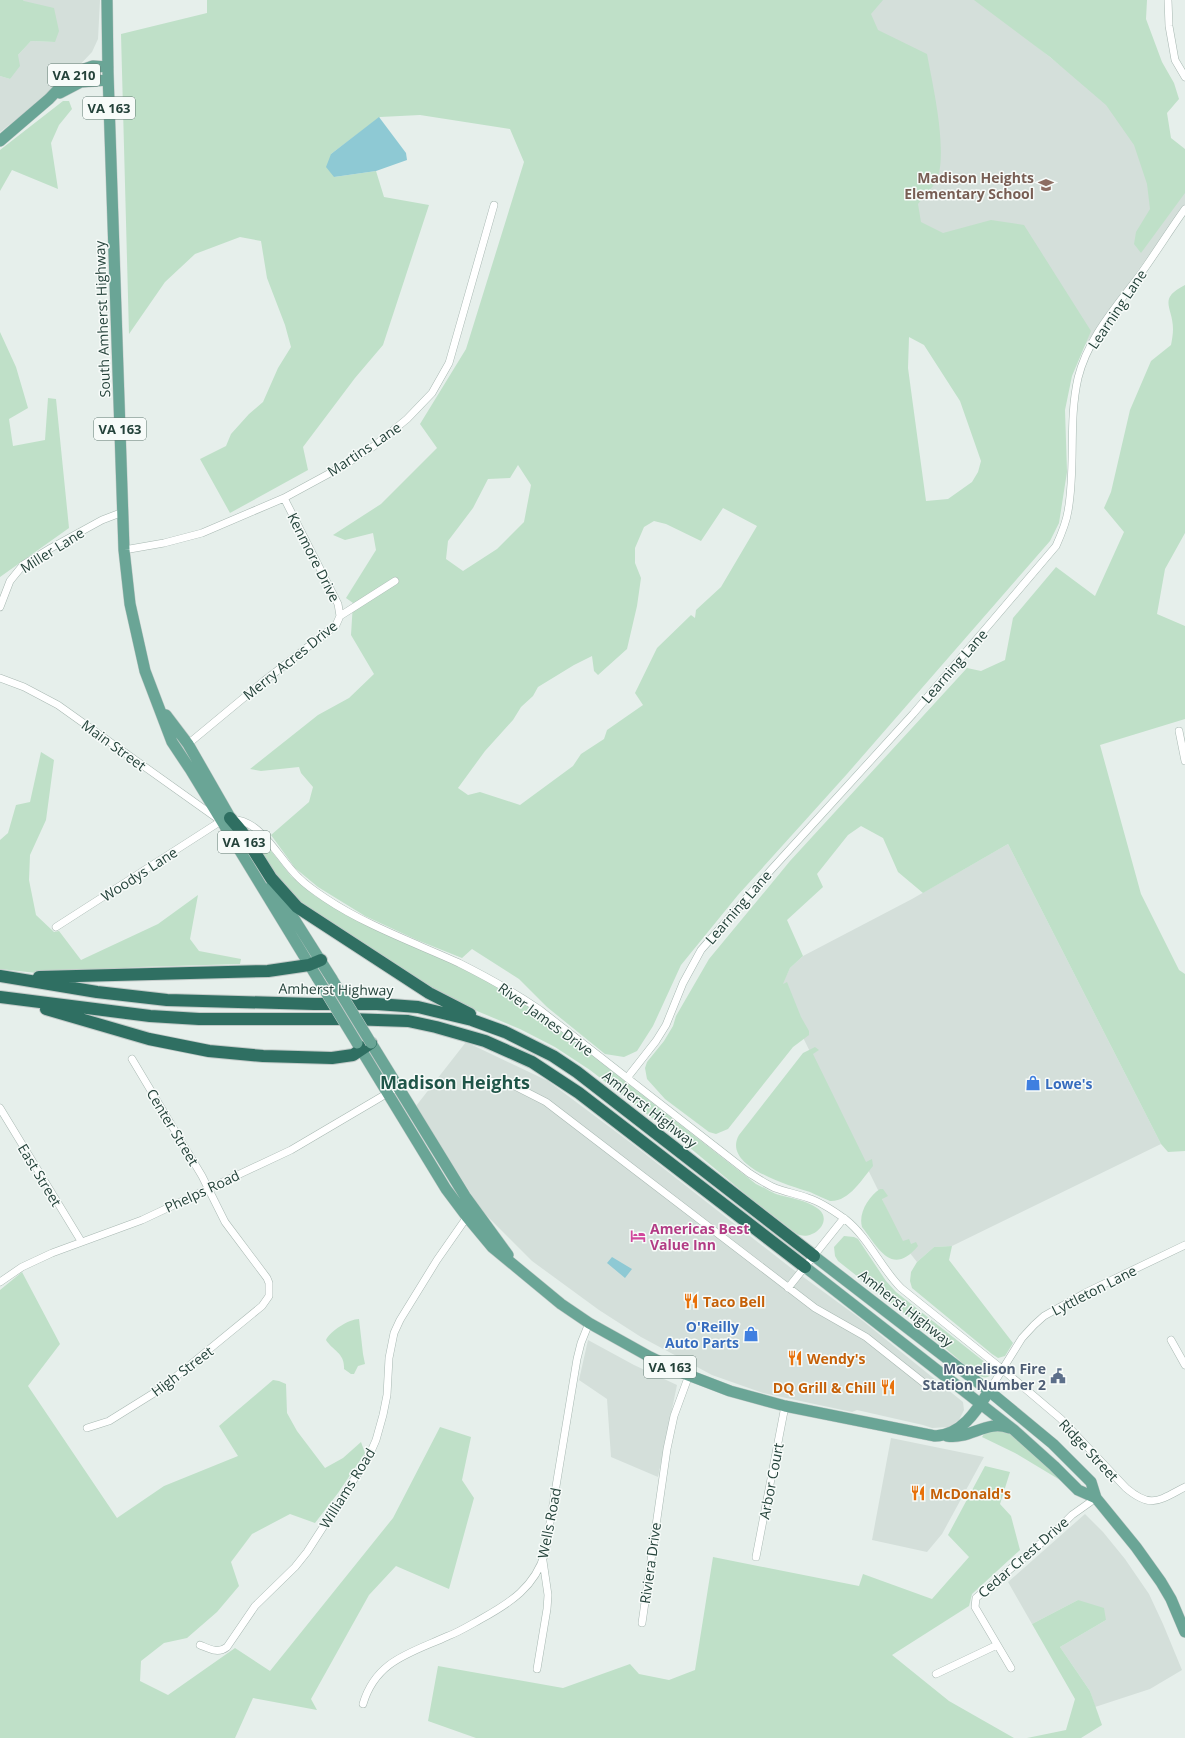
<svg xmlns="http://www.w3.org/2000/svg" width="1185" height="1738" font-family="'Open Sans',sans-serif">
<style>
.built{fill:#d4dfda}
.green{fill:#bfe0c8;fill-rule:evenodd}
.water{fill:#8ec9d4}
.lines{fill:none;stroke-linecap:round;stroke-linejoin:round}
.street-casing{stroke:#a8b8b2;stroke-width:8}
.primary-casing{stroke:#c2cac8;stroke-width:12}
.highway-casing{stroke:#c2cac8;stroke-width:14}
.street{stroke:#fff;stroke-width:7}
.primary{stroke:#6aa596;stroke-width:11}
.highway{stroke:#2f6f62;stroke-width:12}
.primary-bridge-casing{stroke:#c2cac8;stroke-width:12;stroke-linecap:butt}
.primary-bridge{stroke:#6aa596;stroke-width:11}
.labels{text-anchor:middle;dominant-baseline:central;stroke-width:3;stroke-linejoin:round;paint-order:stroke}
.shield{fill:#f7fbf9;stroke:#637a73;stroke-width:1}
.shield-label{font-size:13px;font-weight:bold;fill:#24423a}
.education-label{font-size:14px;font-weight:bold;fill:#785e54;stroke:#f7fbf9;text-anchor:end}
.street-label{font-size:14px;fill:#24423a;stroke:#f7fbf9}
.shop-label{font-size:14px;font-weight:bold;fill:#366cbe;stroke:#f7fbf9;text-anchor:start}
.hotel-label{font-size:14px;font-weight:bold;fill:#b23c85;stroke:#f7fbf9;text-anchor:start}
.food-label{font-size:14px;font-weight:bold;fill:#c56008;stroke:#f7fbf9;text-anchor:start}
.service-label{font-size:14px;font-weight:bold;fill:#4e5e75;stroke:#f7fbf9;text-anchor:end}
.district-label{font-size:18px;font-weight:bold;fill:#1f5548;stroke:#f7fbf9}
</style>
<rect width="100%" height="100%" fill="#e6efeb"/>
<path class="built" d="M23,0h77l-2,39 -6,13 -17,18 -30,27 -45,35v-56l10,3 8,-24 13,-14 24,1z
M872,0h107l206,166v38l-100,141 -164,-115 -67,-212z
M1008,844l153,300 -209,102 -18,1 -17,15 -15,-19 -24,-53 -89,-181 -7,-24 8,-17 13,-12 109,-57z
M466,1042l82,39 87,65 156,122 67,49 105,85 1,8 -5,10 -10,7 -17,1 -9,-3 -66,-15 -5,2 -89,-19 -51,-18 -71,-38 -42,-27 -67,-49 -51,-51 -65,-104z
M588,1340l46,25 43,20 -19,92 -47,-20 -4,-58 -28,-19z
M891,1438l93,19 -42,77 -15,18 -55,-12z
M1085,1514l18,18 22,27 24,35 14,30 19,46 -32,19 -55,18 -5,-16 -30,-44 46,-27 -28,-20 -46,24 -24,-42z"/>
<path class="green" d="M0,0h23l1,1 30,7 5,23 -4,11 -24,-1 -13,14 2,11 -10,13 -10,-3z
M207,0h676l-12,14 7,16 49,24c6,32 20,93 11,123 -3,9 -14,19 -20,27l3,18 22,11 48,-13 33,5 67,106 -19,45 -7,34 2,62 -8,51 -9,18 -203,233 -109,121 -57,70 -28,61 -16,25 -13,6 -19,-3 -58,-47 -28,-28 -47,-30 -10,9 -45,-18 -52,-24 -47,-29 -23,-19 -24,-33 38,-33 4,-15 -12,-14 -2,-6 -38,4 -11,-2 68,-54 31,-17 25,-24 -23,-39 2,-32 -7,-5 30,-48 -3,-17 -28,7 -12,-5 48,-31 56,-56 -17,-24 46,-75 58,-187 -14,-33 -90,-14 -40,2 -49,37 3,23 42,-6 8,26 45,8 -46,140 -28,33 -52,69 5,23 -78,43 -30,-54 26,-13 5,-12 18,-20 14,-12 15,-34 13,-21 -6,-22 -18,-47 -6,-37 -21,-4 -45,17 -30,28 -36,52 -8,-300 86,-21zM909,337l15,8 36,56 21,60 -3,11 -6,10 -24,17 -22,2 -18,-133zM518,465l13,20 -7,37 -27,27 -34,22 -17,-12 2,-18 25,-33 15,-29 22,-1zM723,508l34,18 -36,61 -25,23 -1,8 -4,-3 -34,33 -22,45 8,12 -36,25 -3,9 -23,15 -8,12 -53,39 -40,-13 -12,3 -10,-7 27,-37 28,-31 8,-13 12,-11 5,-9 36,-22 18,-9 2,15 4,4 29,-26 10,-43 4,-28 -6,-15v-15l9,-21 10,-6 12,3 35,17z
M974,0h173l-1,19 16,43 12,21 5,16 -12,14 4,25 14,11v44l-44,60 -7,-9 2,-12 14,-23 -3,-25 -13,-39 -28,-40 -56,-48z
M63,101h6l3,8 -13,16 -8,18 7,46 -46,-19 -12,21v-41z
M1185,285v248l-20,36 -8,45 28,12v93l-85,26 41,149 38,76 6,4v177l-17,1 -7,-8 -153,-300 -85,49 -25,-21 -15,-34 -22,-12 -13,9 -31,39 6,13 -36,33 16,36 -13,12 -7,16 4,-2 14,35 8,14v4l-16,12 -65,82 -12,5 -7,-2 -44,-33 -18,-20 -2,-11 2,-6 17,-21 9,-15 3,-10 33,-57 81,-98 177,-193 14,3 24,-11 8,-42 43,-51 39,29 29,-64 -20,-24 7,-16 19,-82 21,-49 20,-16c1,-5 2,-11 2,-16 0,-22 -16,-30 12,-44z
M0,332l16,35 12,41 -19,11 4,27 32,-6 3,-42 8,1 13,129 -69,49z
M41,752l13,8 -8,60 -16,35 -1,25 7,35 18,17 5,-1 22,29 77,-36 40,-29 -8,44 9,12 42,8 -1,5 -101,3 -93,7 -46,-5v-129l8,-7 8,-28 14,-3z
M252,831l8,6 31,39 24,20 29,17 127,59 58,34 227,178c7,3 13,7 20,10 13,4 30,6 41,14 18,12 -4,34 -20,26l-48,-37 -66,-55 -93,-72 -35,-23 -35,-18 -74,-31 -138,-88 -23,-22 -36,-54z
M815,1047l4,3 -6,4 53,108 6,-3 1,7c-11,13 -24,36 -43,35 -7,-3 -14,-6 -20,-9 -20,-6 -89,-26 -71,-57l64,-82z
M880,1189h3l5,7 -6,3 21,42 6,-2 2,5 5,-2 2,4c-26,31 -39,3 -56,-19 -4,-14 7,-31 18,-38z
M844,1236l10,1 4,2 28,42 10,11 95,75 1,5c-4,10 -13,4 -20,-1l-67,-57 -67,-53 -3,-5 -1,-9z
M952,1246l-3,14 64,83 -8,13 -7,2 -6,-4 -80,-66 -2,-7 1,-9 6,-10 17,-15z
M22,1272l38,72 -32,42 89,132 47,-32 74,-30 -19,-30 54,-46 6,1 7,3 1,29 10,18 28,37 18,-10 18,-16 4,11 -27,40 -23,30 -25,-9 -38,20 -21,28 8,24 -22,26 -30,26 -23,5 -23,18 -1,20 28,14 67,-47 35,23 123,-153 47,-91 31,10 -9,43 12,18 -25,91 -53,-23 -27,29 -58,104 6,11 -64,-12 -18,40h-235v-448z
M359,1319l4,35 2,10 -7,2 -4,8h-3l-7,-5c1,-16 -11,-18 -18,-29 4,-9 23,-21 33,-21z
M1005,1429l22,18 33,33 -45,-27 -33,-16 4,-6z
M985,1466l25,6 -10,32 11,12 9,34 -48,44 -3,12 -77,49 57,46 65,37h-538l-48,-17 10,-55 125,22 67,-24 9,10 30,6 26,-10 18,-113 146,29 4,-12 69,25 37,-42 -21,-22z
M1078,1600l26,8 2,12 -46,27 30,44 12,34 -21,13h-54l39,-8 9,-31 -43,-75z"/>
<path class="water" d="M379,117l27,36 1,7 -31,11 -42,6 -8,-10 5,-13z
M612,1257l20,12 -7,9 -18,-15z"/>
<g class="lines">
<g class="street-casing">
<path id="street" d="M1168,0l1,26 6,34 10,17
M284,498l54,106 2,12
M124,550l40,-7 38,-10 82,-35 59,-32 31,-20 33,-27 25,-26 17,-30 45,-158
M0,607l10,-26 13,-16 28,-17 51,-28 21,-8
M0,678l24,9 34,18 160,114
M1179,731l6,30
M188,744l76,-63 72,-56 4,-9 55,-35
M56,927l165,-106c37,-11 55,36 78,57 8,8 17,14 26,20 40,27 90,45 134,65 28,14 55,29 81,47l209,163c8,5 17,11 26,15 11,4 22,6 33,10 13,4 26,13 37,21 24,19 35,48 56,69l101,81 59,50 65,69c25,21 32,13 59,-1
M627,1078l29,-37 10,-16 17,-42 18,-33 69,-79 143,-157 143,-168c5,-11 10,-22 12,-35 8,-44 0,-89 10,-133 10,-41 40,-73 64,-106 15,-21 28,-42 43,-63
M491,1081l16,1 39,20 269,206 51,29 58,46
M0,1108l81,133
M0,1282l22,-15 30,-14 90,-33 149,-70 107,-63
M788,1288l56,-70
M1171,1340l14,25
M989,1391l33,-53 12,-13 10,-9 43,-24 98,-47
M87,1428l22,-7 53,-33 100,-82 7,-10v-13l-2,-5 -42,-56 -23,-46 -70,-117
M756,1557l29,-151
M642,1623l25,-174 7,-33 15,-41
M200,1645c10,4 18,9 27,2l28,-41 40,-39 12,-15 62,-96 7,-16 7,-25 4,-20 2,-37 5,-25 6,-13 37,-60 30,-43
M1011,1668l-36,-61 1,-9 84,-71 12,-12 24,-17
M537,1669l10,-60 1,-14 -5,-34
M936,1674l61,-29
M363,1704c13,-44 48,-51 85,-68 11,-4 22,-11 33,-17 29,-16 54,-32 64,-66l32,-194 4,-16 8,-20"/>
</g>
<g class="primary-casing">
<path id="primary" d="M107,0l1,73 16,477 6,54 15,67 27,71 18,27 128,210
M60,93l21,-11 27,-2
M0,141l49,-42 18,-19 12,-9 14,-5 15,1
M166,715l22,29 47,82
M272,884l60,95
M357,1043l89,146 21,28 25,30 69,57 28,19 61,34 33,16 47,18 55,15 150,30c26,-1 41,-24 54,-45
M371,1043l94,153 43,59
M814,1256l175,135 64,53 38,38 5,16 40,49 25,35 10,17 14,33
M805,1267l209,163 40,36 24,24 18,8
M947,1436c22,4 41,-17 62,-8"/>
</g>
<g class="highway-casing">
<path id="highway" d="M230,818l12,14 29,46 26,29 132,86 41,21
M0,976l97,16 70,8 147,4h63l41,3 54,13 33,12 48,24 24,16 237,184
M39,977l229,-6 41,-6 12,-5
M0,997l150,19 49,3h149l60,2 28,6 49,14 47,21 47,31 226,174
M46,1009l103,30 60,12 54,5 69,2 21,-3 18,-12"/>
</g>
<use href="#street" class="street"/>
<use href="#primary" class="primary"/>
<use href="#highway" class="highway"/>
<g class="primary-bridge-casing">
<path id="primary-bridge" d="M318,979l39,64
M332,979l39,64"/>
</g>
<use href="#primary-bridge" class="primary-bridge"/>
</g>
<defs>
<g id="school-bare" transform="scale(1.2)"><path d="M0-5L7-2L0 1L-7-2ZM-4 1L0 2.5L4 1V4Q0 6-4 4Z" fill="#8d6e63" stroke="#f7fbf9" stroke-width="2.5" paint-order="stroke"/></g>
<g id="shop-bare" transform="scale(1.2)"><path d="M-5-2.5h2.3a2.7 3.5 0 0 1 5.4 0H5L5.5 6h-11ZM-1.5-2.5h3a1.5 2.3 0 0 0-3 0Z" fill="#3f7fe0" stroke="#f7fbf9" stroke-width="2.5" paint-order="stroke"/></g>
<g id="hotel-bare" transform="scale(1.2)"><path d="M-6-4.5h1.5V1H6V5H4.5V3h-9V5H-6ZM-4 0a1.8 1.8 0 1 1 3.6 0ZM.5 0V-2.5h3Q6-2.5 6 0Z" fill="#d1479c" stroke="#f7fbf9" stroke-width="2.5" paint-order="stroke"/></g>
<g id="restaurant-bare" transform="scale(1.2)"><path d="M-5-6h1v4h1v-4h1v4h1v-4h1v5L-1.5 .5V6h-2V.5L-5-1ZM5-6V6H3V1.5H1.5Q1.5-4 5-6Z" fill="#e8710a" stroke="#f7fbf9" stroke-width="2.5" paint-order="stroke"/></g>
<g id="civic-bare" transform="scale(1.2)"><path d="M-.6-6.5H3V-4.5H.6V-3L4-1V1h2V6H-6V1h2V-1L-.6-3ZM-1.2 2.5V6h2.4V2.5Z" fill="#5c6f8a" stroke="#f7fbf9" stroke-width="2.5" paint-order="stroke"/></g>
</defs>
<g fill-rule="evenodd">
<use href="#school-bare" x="1046" y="185"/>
<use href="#shop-bare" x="1033" y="1083"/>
<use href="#hotel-bare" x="638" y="1236"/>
<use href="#restaurant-bare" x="691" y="1301"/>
<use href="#shop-bare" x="751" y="1334"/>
<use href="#restaurant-bare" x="795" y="1358"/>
<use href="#civic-bare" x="1058" y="1376"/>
<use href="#restaurant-bare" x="888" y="1387"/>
<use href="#restaurant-bare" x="918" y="1493"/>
</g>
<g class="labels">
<g class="shield">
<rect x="48" y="64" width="52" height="22" rx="3"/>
<rect x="83" y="97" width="52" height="22" rx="3"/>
<rect x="94" y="418" width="52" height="22" rx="3"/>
<rect x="218" y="831" width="52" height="22" rx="3"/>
<rect x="644" y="1356" width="52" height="22" rx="3"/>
</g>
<g class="shield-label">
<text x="74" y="75">VA 210</text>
<text x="109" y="108">VA 163</text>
<text x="120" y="429">VA 163</text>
<text x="244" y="842">VA 163</text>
<text x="670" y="1367">VA 163</text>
</g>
<g class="education-label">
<text x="1034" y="177">Madison Heights<tspan x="1034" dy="16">Elementary School</tspan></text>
</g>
<g class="street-label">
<text transform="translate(1117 309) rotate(-56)">Learning Lane</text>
<text transform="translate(102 319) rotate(-92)">South Amherst Highway</text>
<text transform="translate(364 449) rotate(-34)">Martins Lane</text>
<text transform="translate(52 550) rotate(-32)">Miller Lane</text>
<text transform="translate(314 557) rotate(63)">Kenmore Drive</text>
<text transform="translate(290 660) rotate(-39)">Merry Acres Drive</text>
<text transform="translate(954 666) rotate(-49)">Learning Lane</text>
<text transform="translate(114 745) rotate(36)">Main Street</text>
<text transform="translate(139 874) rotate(-33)">Woodys Lane</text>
<text transform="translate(738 907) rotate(-49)">Learning Lane</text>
<text transform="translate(336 989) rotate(1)">Amherst Highway</text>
<text transform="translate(546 1019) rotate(36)">River James Drive</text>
<text transform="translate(650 1109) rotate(38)">Amherst Highway</text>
<text transform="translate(173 1127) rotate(59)">Center Street</text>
<text transform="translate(40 1175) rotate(59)">East Street</text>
<text transform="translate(202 1191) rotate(-25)">Phelps Road</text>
<text transform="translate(1094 1290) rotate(-27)">Lyttleton Lane</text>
<text transform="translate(906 1308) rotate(38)">Amherst Highway</text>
<text transform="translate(182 1371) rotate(-37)">High Street</text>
<text transform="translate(1089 1450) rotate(47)">Ridge Street</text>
<text transform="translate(771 1481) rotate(-79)">Arbor Court</text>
<text transform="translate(347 1488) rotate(-58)">Williams Road</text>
<text transform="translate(549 1523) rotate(-79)">Wells Road</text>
<text transform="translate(1023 1557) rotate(-41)">Cedar Crest Drive</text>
<text transform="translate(650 1563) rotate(-82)">Riviera Drive</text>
</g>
<g class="shop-label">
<text x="1045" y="1083">Lowe's</text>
<text x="739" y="1326" text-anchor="end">O'Reilly<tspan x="739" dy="16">Auto Parts</tspan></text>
</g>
<g class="hotel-label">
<text x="650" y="1228">Americas Best<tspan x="650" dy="16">Value Inn</tspan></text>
</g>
<g class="food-label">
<text x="703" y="1301">Taco Bell</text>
<text x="807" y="1358">Wendy's</text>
<text x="876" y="1387" text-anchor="end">DQ Grill &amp; Chill</text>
<text x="930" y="1493">McDonald's</text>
</g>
<g class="service-label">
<text x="1046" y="1368">Monelison Fire<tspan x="1046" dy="16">Station Number 2</tspan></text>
</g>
<g class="district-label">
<text x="455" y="1082">Madison Heights</text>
</g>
</g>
</svg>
